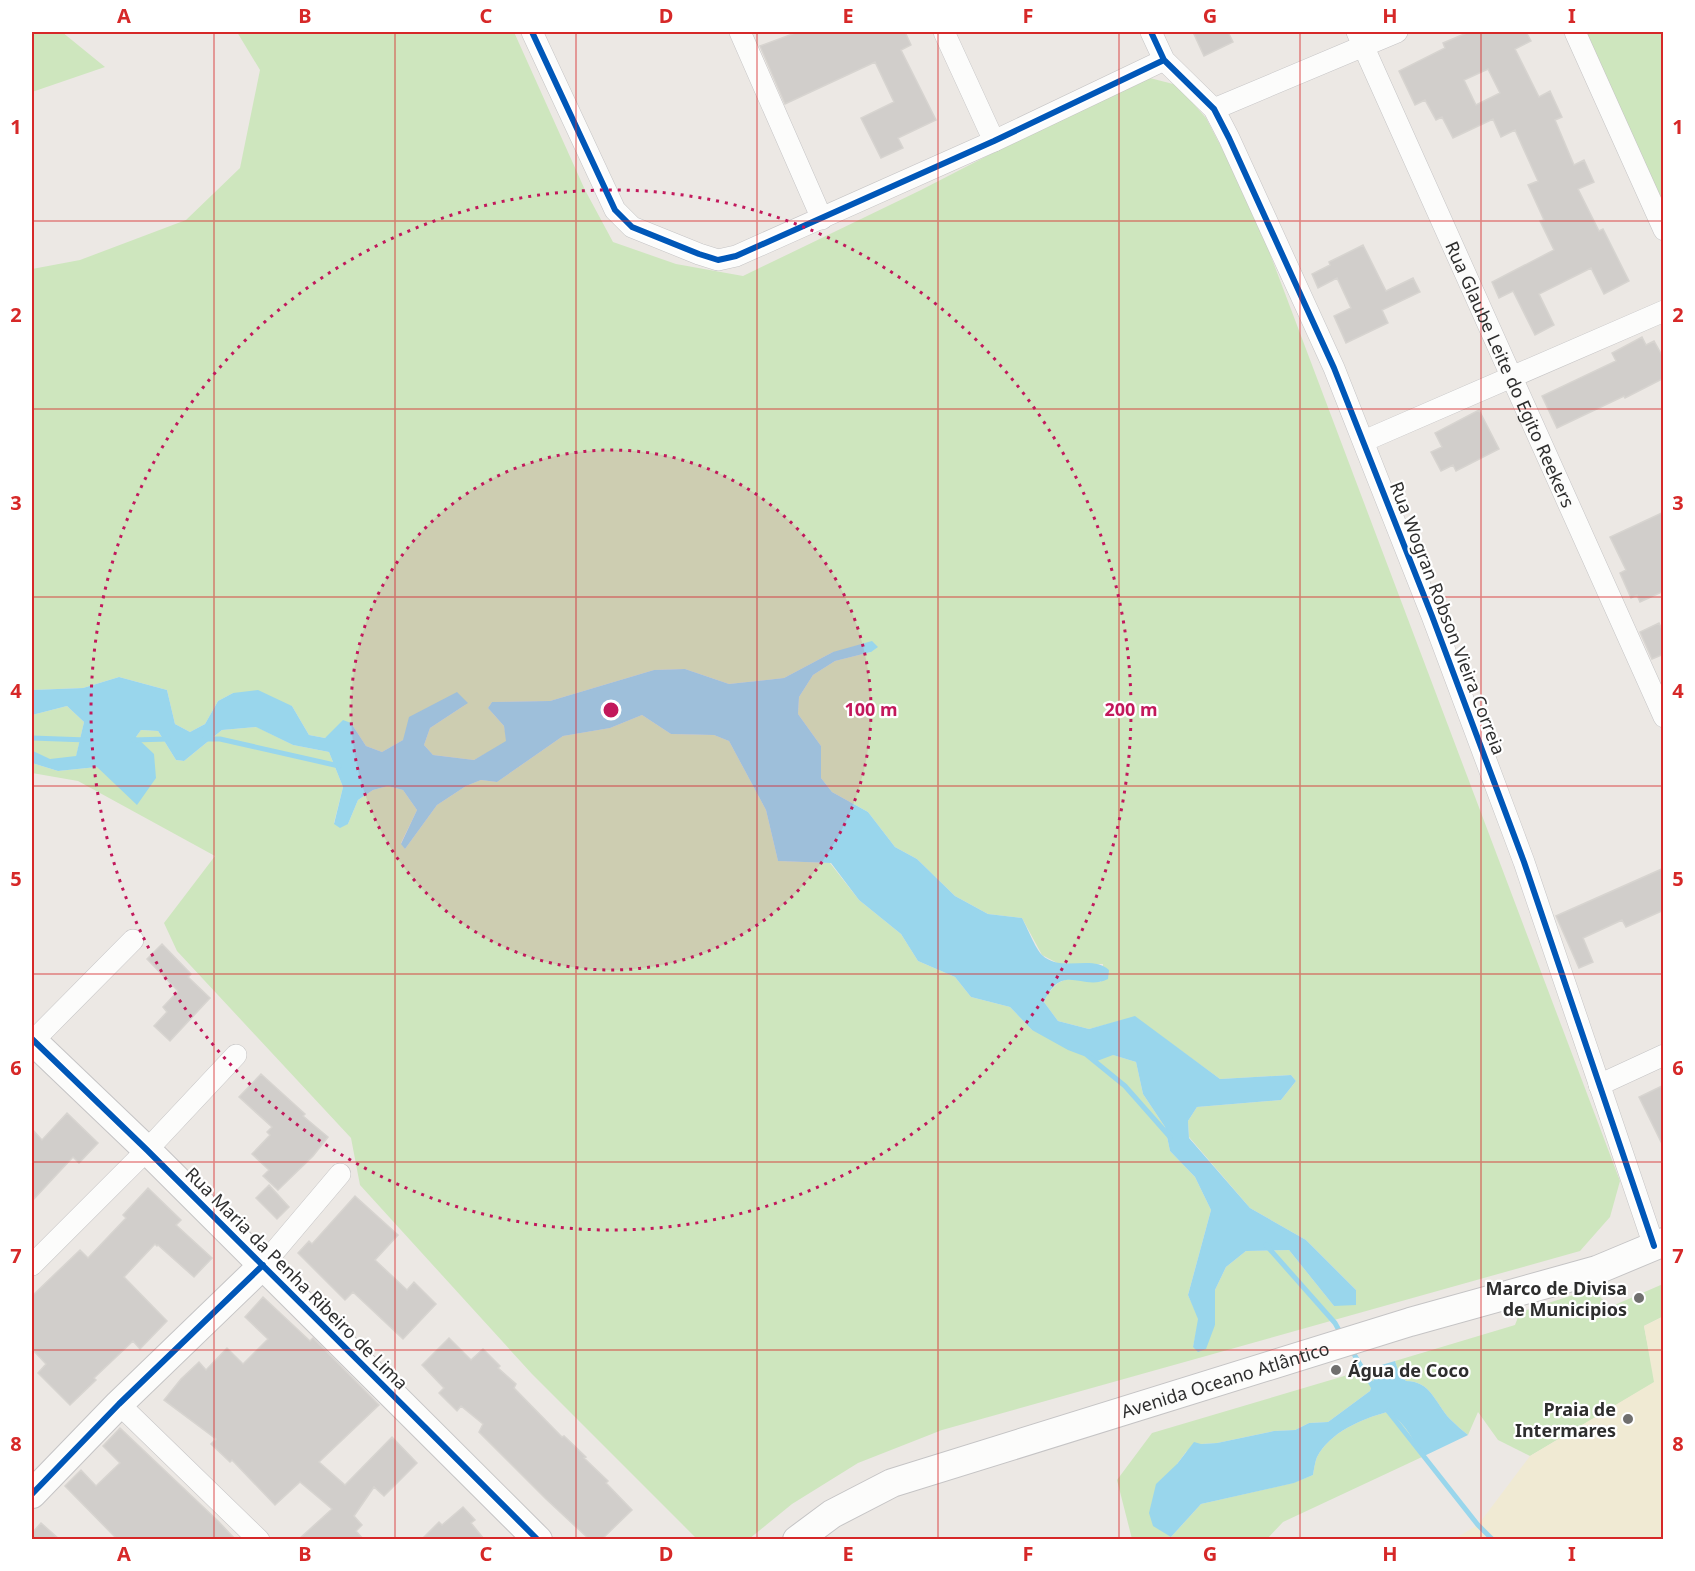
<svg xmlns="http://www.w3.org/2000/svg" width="1695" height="1571" font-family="'Noto Sans',sans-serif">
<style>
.green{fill:#cee6be}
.sand{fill:#f0ead3}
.water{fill:#99d6ec}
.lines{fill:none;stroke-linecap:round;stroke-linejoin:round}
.stream{stroke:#99d6ec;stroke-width:5}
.building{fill:#d1cecb;stroke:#d7d4d0;stroke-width:1.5;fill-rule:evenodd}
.street-casing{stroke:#c5c4c5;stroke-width:22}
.secondary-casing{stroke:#c5c4c5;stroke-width:30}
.street{stroke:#fcfcfb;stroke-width:21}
.secondary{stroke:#fcfcfb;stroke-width:28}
.cycleway-casing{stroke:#fff;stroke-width:10}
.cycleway{stroke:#0057b8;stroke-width:6}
.grid{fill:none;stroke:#d62828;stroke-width:1.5;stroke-opacity:0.55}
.ring{fill:none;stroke:#c2185b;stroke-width:3;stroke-dasharray:3 6}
.poi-dot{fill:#706f6e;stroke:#fff;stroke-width:2}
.labels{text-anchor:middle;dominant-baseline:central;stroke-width:4.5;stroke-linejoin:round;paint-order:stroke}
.street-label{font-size:18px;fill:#2e2e2e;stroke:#fff}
.poi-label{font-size:18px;font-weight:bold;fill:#2e2e2e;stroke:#fff;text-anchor:end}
.centre{fill:#c2185b;stroke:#fff;stroke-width:3}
.ring-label{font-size:18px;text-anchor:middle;font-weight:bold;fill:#c2185b;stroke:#fff;stroke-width:4.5;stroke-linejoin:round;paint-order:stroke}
.neatline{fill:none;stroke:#d62828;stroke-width:2}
.grid-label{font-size:20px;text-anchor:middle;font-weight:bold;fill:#d62828}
</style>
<rect width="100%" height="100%" fill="#ece8e4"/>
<path class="green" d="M32,32h30l43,35 -73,25z
M237,32h277l71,158 28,52 63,22 67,12 178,-86 221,-114 35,9 29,33 46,88 368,975 -10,36 -30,34 -638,179 -84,33 -66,41 -43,35h-52l-165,-165 -172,-189 -9,-47 -174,-187 -13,-28 51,-67 -137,-75 -46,-8v-10l26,8 39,-4 39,-30 5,-7 17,1 18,29 8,1 38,-31 35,-3 36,18 36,7 14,35 -9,36 14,1 10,-24 15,-10 15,-4 15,4 14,20 -16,33 4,6 32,-44 29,-19 15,-6 16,2 66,-46 47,-8 32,-13 29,19 43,1 15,6 37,69 12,51 52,2 29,37 42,34 17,27 37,16 16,20 39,10 22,23 104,32 7,32 22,33 5,24 25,26 16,33 -23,85 11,24 -6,28 22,-22v-35l11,-23 20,-16 43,-1 45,56 22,-16 -50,-50 -56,-32 -61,-71 -1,-16 9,-14 84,-7 15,-19 -5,-6 -71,4 -85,-62 -46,12 -31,-8 -14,-19c15,-30 28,-23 57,-20l2,-18h-44l-17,-9 -20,-37 -34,-4 -33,-18 -38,-37 -22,-12 -27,-35 -36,-20 -11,-14v-32l-23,-32 1,-17 14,-22 22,-14 36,-9h-38l-49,26 -55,6 -44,-15 -31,1 -104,31 -58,1 -4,6 16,18 3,16 -33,18 -41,-5 -9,-10 6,-17 38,-25 -86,49 -16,-6 -15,-23 -26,15 -16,-3 -17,-29 -59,-13 -15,8 -13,23 -15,8 -15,-8 -8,-34 -48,-13 -36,11 -51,2v-421l48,-9 106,-40 54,-52 20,-98z
M1586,32h77v173z
M67,706l17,16 -8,35 -26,3 -18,-9v-36z
M1663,1284v34l-1,-1 -18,9 11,56 -125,74 -32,-16 -20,-28 -10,23c-6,-5 -12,-10 -18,-16 -15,-16 -19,-38 -44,-38l-7,-8 -4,-12 120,-36 5,-13 72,-23 18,18z
M1378,1366l-8,25 -42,31 -19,1 -14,7 -21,1 -57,12 -16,1 -15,8 -9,12 -6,73 30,-33 92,-21 20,-8c1,-6 2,-13 4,-18 13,-25 45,-38 70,-45 17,9 27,28 35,45l-139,65 -16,17h-135l-15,-59 35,-47z"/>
<path class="sand" d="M1662,1317l1,222h-209l24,-14 52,-69 124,-74 -10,-56z"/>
<path class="water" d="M872,641l6,6 -7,5 -36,9 -22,14 -14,22 -1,17 23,32v32l11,14 36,20 27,35 22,12 38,37 33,18 34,4c5,9 13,30 20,37 19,18 50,-1 67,15l-1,9c-27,13 -45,-18 -64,23l14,19 31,8 46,-13 85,63 71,-4 5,6 -15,19 -84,7 -9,14 1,17 61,70 56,32 50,50v15l-22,1 -45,-56 -43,1 -20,16 -11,23v35l-9,24 -8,3 -5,-5 5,-28 -10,-24 23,-85 -16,-33 -25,-26 -5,-24 -22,-33 -7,-32 -23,-7 -16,6 -29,-11 -36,-20 -22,-23 -39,-10 -16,-20 -37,-16 -17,-27 -42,-34 -28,-37 -53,-2 -12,-51 -37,-69 -15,-6 -43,-1 -29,-19 -32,13 -47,8 -66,46 -16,-2 -15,6 -29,19 -32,44 -4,-5 16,-34 -14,-20 -15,-4 -15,4 -15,10 -10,24 -8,4 -6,-4 9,-37 -14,-35 -36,-7 -37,-18 -34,3 -38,31 -8,-1 -18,-29 -17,-1 -5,7 18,17 2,24 -19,27 -40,-38 -39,4 -26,-8 1,-12 17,8 26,-3 8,-34 -17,-16 -35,9v-25l51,-2 36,-11 48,13 8,34 15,8 15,-8 13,-23 15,-8 25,-3 34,16 17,29 16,3 18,-18 8,3 15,23 16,6 21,-12 6,-23 48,-25 11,11 -38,25 -6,17 9,10 41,5 32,-19 -2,-15 -16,-18 4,-6 58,-1 104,-31 31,-1 44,15 55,-6 49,-26z
M1395,1361l4,12 7,8c25,0 29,22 44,38 6,6 12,11 18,16l-46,22c-8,-17 -18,-36 -35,-45 -25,7 -57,20 -70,45 -2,5 -3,12 -4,18l-19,8 -93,21 -30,33 -18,-11 -4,-13 7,-29 21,-20 17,-22 7,2 16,-1 57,-12 21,-1 14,-7 19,-1 42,-31 8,-25z"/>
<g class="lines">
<path class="stream" d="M32,738l55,2
M205,739h15l119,27
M133,740l35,-1
M1087,1055l38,31 45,51
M1266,1245l69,78 6,11
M1351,1349l24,41
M1388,1411l90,114 15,15"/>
</g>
<path class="building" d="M798,32h107l6,13 -10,5 35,70 -38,18 5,10 -22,10 -20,-40 33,-16 -19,-40 -90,42 -25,-58z
M1193,32h35l5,10 -29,14z
M1469,32h57l5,9 -16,8 24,48 11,-6 12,26 -7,3 19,45 10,-5 10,22 -16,7 21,42 4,-2 26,52 -25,13 -13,-26 -52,26 15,31 -19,10 -22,-44 -14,7 -7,-16 62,-32 -14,-29 4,-1 -16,-35 10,-4 -23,-51 -14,7 -8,-18 -40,19 -11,-21 -6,3 -11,-20 -10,5 -16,-34 46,-23 -2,-5zM1488,69l12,24 -24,12 -12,-25z
M1363,245l23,46 27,-13 7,14 -38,18 6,13 -42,20 -12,-27 17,-8 -14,-30 -19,10 -6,-14 18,-9 -1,-3z
M1642,337l4,8 8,-4 10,18v19l-39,20 -1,-2 -67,32 -15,-32 74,-35 -4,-8z
M1479,410l20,39 -43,22 -3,-6 -12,6 -10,-19 11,-5 -7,-14z
M1664,512v79l-24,11 -3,-7 -6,3 -11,-25 6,-3 -16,-33z
M1659,623l5,11v20l-12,5 -12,-27z
M1664,868v42l-38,17 -4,-7 -39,18 10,24 -14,6 -23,-52z
M162,944l29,30 -3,3 22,21 -40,43 -16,-15 13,-14 -4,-5 15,-16 -31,-32z
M261,1074l44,40 -2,2 25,21 -15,19 -35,34 -15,-14 6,-6 -17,-16 18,-19 -3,-3 5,-5 -33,-30z
M1664,1085v63l-25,-51z
M67,1113l31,30 -19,20 -6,-6 -41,44v-72l10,11z
M269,1185l20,22 -12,12 -21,-21z
M148,1188l33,32 -5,5 36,33 -18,19 -36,-32 -1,1 -2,-2 -31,33 43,44 -27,28 -7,-8 -39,37 2,2 -26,25 -32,-32 8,-9 -14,-15v-53l48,-46 8,8 38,-40 -3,-3z
M355,1196l43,39 -23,25 32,30 7,-8 22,22 -33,35 -50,-47 -8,8 -47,-47 11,-12 3,3z
M263,1297l47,44 3,-3 66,67 -60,57 26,23 47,-48 25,26 -33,33 -10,-9 -20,29 8,9 -6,6 7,8h-64l33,-30 -32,-27 -25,23 -43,-45 -2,2 -19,-18 5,-5 -52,-39 17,-21 18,-17 7,8 21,-22 16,16 25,-25 -23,-22z
M449,1338l22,22 12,-11 17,17 -2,2 18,16 -2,4 48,49 2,-1 22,21 -2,1 24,23 -2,2 26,27 -30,29h-13l-43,-40 -67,-67 4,-8 -22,-18 -4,5 -18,-18 5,-5 -22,-23z
M120,1428l98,93 17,18h-118l-52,-53 16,-16 15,16 24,-23 -17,-17z
M463,1507l12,13 -4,3 13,16h-62l17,-17 3,3z
M41,1523l18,16h-27v-6z"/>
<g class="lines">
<g class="street-casing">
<g id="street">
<path d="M532,32l83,178 17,17 67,27 19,6 18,-4 258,-115 170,-81"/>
<path d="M740,32l82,187"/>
<path d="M944,32l50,109"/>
<path d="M1151,32l13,28 50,49 15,29 105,230 98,248 92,246 130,384"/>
<path id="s1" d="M1357,32l307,685"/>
<path d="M1575,32l89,198"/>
<path d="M1214,109l183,-77"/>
<path d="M1364,441l300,-130"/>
<path d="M32,1039l1,2 100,-101"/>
<path d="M1599,1085l65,-30"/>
<path d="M32,1265l115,-115 89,-95"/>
<path d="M263,1265l77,-91"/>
<path d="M119,1404l140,136"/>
</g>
</g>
<g class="secondary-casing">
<g id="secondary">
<path d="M32,1042l1,-1 114,109 391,390"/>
<path d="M32,1494l87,-90 144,-139"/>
<path id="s2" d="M797,1540l35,-26 60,-31 518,-161 187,-52 67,-28"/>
</g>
</g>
<use href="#street" class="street"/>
<use href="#secondary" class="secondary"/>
<g class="cycleway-casing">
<path id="cycleway" d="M532,32l83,178 17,17 67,27 19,6 18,-4 258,-115 170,-81
M1151,32l13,28 50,49 15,29 105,230 98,248 92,246 130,384
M32,1039l115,111 391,390
M32,1494l87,-90 144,-139"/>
</g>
<use href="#cycleway" class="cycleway"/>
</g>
<path class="grid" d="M214,32v1508M395,32v1508M576,32v1508M757,32v1508M938,32v1508M1119,32v1508M1300,32v1508M1481,32v1508M32,221h1632M32,409h1632M32,597h1632M32,786h1632M32,974h1632M32,1162h1632M32,1350h1632"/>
<circle cx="611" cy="710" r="260" fill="#c2185b" fill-opacity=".12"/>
<g class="ring">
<circle cx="611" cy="710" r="260"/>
<circle cx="611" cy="710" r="520"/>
</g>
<g class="poi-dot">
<circle cx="1639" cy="1298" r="6"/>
<circle cx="1336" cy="1370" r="6"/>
<circle cx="1628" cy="1419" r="6"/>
</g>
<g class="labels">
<g class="street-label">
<text stroke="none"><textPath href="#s1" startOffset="375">Rua Glaube Leite do Egito Reekers</textPath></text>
<text transform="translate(1448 618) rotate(69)">Rua Wogran Robson Vieira Correia</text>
<text transform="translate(297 1278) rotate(45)">Rua Maria da Penha Ribeiro de Lima</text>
<text stroke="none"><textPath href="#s2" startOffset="460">Avenida Oceano Atlântico</textPath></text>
</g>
<g class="poi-label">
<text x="1627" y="1288">Marco de Divisa<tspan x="1627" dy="21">de Municipios</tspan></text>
<text x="1348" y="1370" text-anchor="start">Água de Coco</text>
<text x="1616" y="1409">Praia de<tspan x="1616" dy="21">Intermares</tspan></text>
</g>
</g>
<circle cx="611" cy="710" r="9" class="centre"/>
<g class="ring-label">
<text x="871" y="716">100 m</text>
<text x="1131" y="716">200 m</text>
</g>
<rect width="1695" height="1571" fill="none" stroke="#ffffff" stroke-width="66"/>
<rect x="33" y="33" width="1629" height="1505" class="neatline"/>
<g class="grid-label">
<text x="124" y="23">A</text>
<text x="305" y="23">B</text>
<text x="486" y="23">C</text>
<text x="666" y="23">D</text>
<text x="848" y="23">E</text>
<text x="1028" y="23">F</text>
<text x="1210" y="23">G</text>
<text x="1390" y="23">H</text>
<text x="1572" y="23">I</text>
<text x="16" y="134">1</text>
<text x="1678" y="134">1</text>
<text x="16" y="322">2</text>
<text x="1678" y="322">2</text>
<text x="16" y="510">3</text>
<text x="1678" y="510">3</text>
<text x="16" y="698">4</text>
<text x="1678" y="698">4</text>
<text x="16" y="886">5</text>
<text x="1678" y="886">5</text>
<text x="16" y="1075">6</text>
<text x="1678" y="1075">6</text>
<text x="16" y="1263">7</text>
<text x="1678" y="1263">7</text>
<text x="16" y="1451">8</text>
<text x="1678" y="1451">8</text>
<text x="124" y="1561">A</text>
<text x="305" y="1561">B</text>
<text x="486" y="1561">C</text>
<text x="666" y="1561">D</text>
<text x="848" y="1561">E</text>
<text x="1028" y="1561">F</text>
<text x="1210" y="1561">G</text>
<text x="1390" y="1561">H</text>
<text x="1572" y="1561">I</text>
</g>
</svg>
